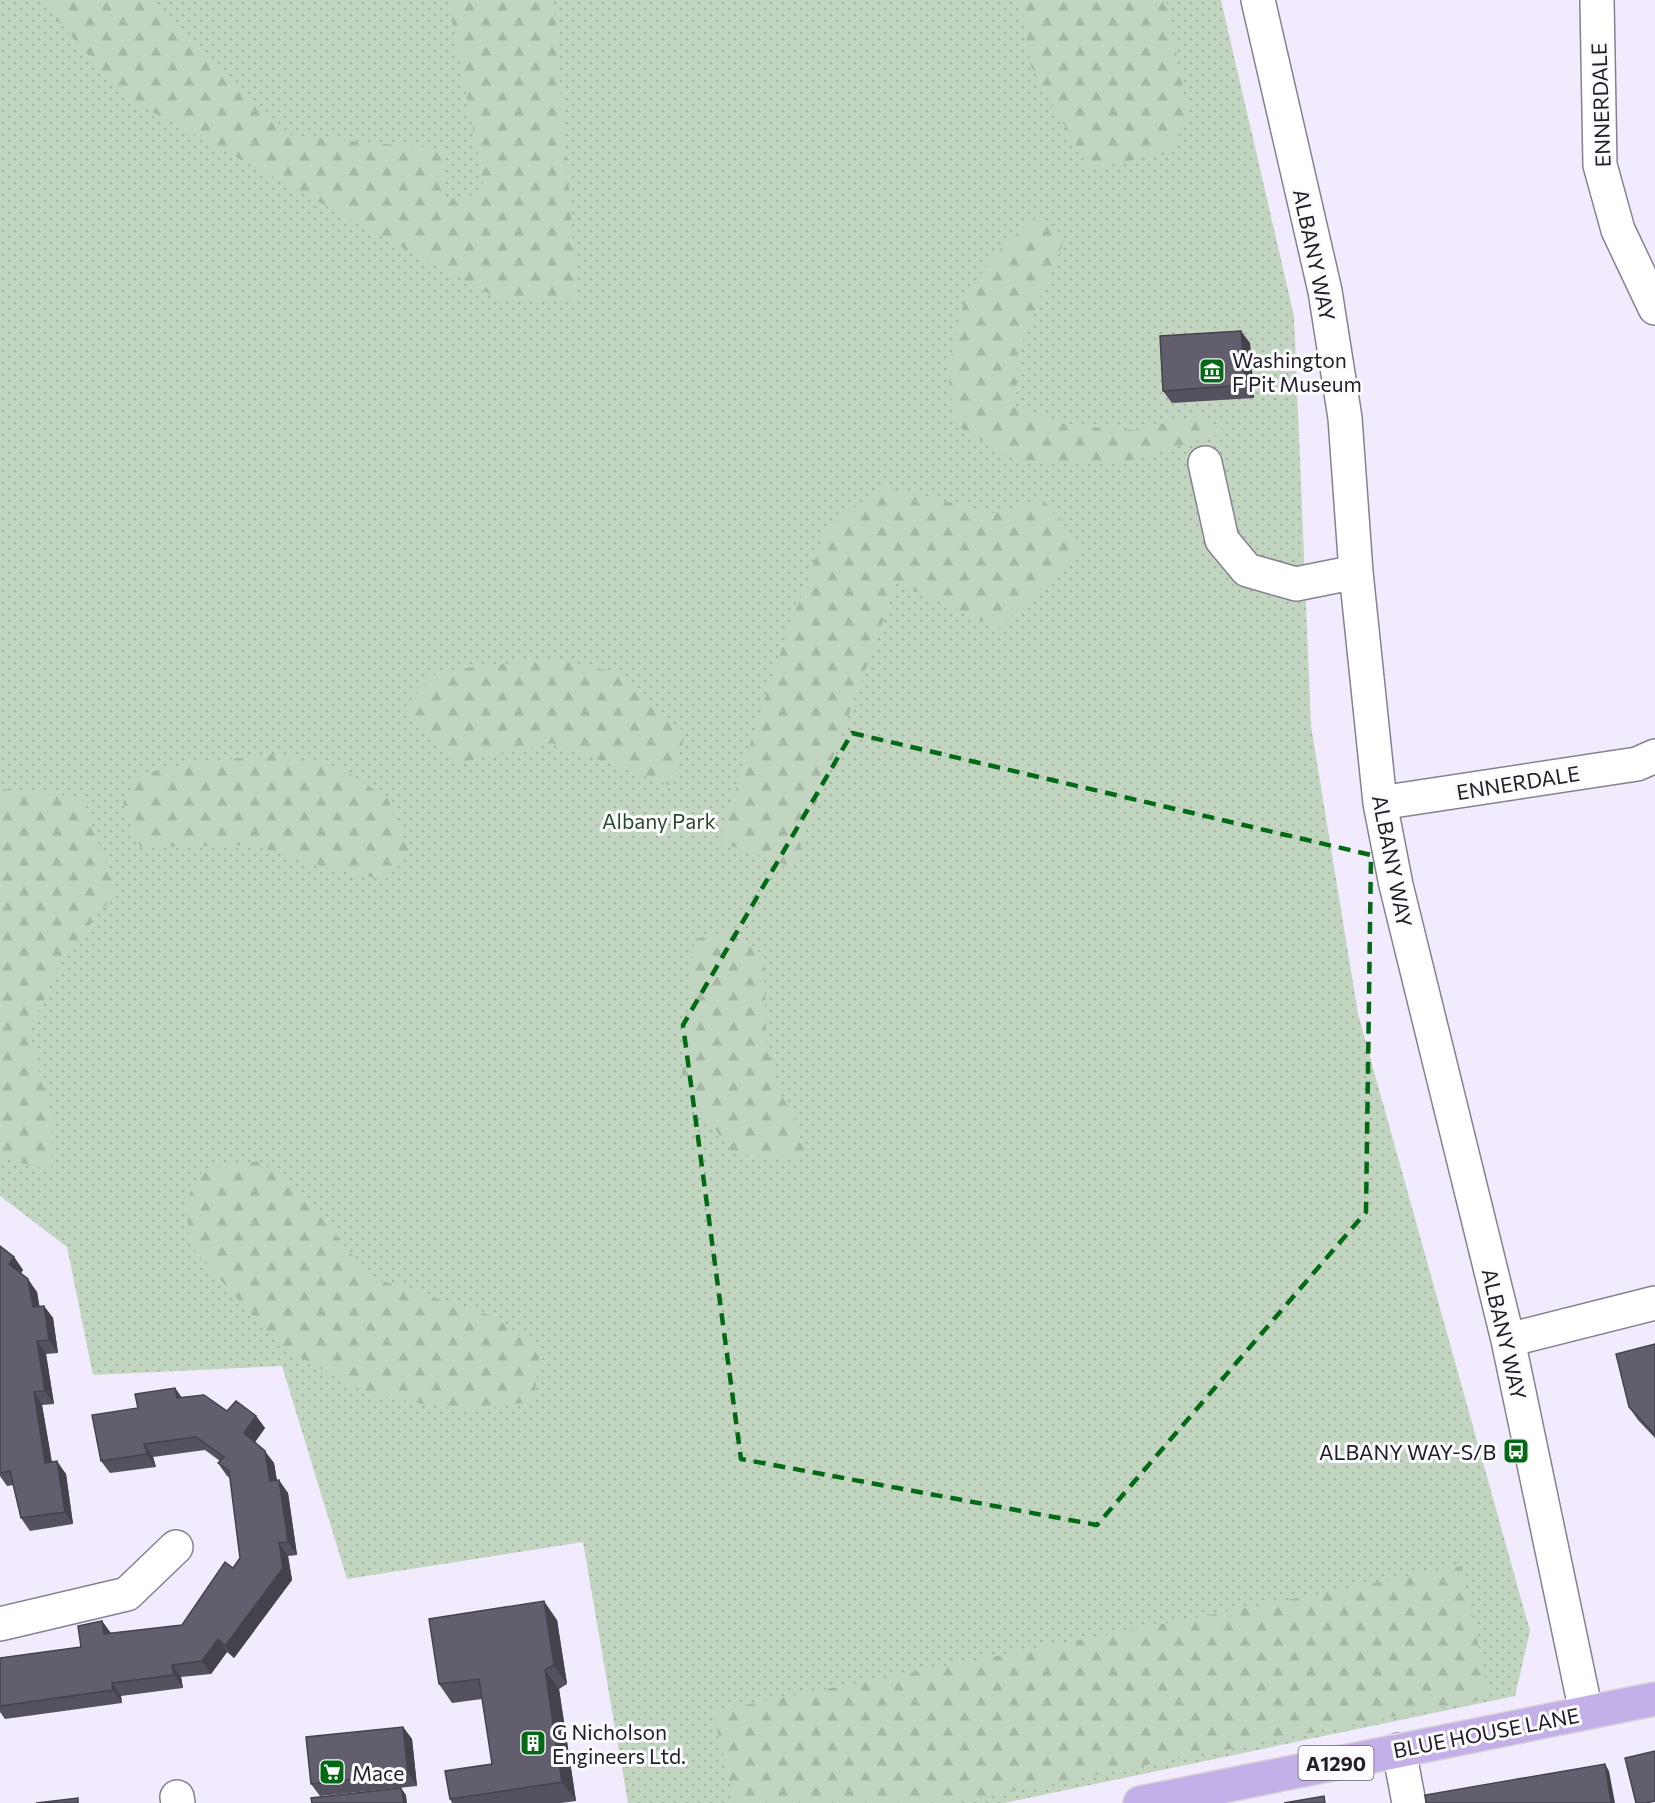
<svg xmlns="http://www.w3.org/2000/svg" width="1655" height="1803" font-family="Commissioner,sans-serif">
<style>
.grass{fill:url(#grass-dots)}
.forest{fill:url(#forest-firs)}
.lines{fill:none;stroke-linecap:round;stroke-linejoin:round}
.minor-casing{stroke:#858191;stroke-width:36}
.major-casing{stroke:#d7d7d8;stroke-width:36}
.minor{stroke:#fff;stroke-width:33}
.major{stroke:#c4b0e8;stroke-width:33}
.wall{fill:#55515e}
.shaded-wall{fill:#45424c}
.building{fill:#635e6d;stroke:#45424c;stroke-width:1.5}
.marked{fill:none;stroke:#036914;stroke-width:4.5;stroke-dasharray:12 8;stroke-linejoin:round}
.labels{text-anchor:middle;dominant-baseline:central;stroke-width:6;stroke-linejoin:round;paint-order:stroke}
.shield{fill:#fcfbff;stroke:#636267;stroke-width:1.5}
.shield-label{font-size:20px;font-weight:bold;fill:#222026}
.street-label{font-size:21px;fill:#222026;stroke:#fcfbff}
.poi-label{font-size:21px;fill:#222026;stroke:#fcfbff;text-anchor:start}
.park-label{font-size:21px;fill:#274b27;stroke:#fcfbff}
</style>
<defs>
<pattern id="grass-dots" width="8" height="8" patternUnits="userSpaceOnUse" patternTransform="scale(1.5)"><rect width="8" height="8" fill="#c1d5c0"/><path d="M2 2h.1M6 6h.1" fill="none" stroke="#a6b7a5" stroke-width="1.8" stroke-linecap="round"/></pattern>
<pattern id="forest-firs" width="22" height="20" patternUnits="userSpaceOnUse" patternTransform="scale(1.5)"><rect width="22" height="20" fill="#c1d5c0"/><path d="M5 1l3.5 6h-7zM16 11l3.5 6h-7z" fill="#a6b7a5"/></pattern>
</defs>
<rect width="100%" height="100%" fill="#f1ebfd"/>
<path class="grass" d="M0,0h1221l73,316 17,410 47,288 172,617 -15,65 -511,107h-376l-45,-261 -236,37 -65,-213 -189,9 -26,-128 -67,-51z"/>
<path class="forest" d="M48,0h104l43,46 97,90 152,13 2,51 39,-7 -37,-193h106l24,303 -78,-3 -375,-203 -80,-91z
M1020,0h146l23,119 -23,35 -77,15 -58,-103z
M1039,215l25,26 -46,112 -2,54 54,19 66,4 63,-15 27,17 -108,32 -102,-4 -62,-36 -6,-54 18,-77 35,-45z
M884,487l110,26 49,-13 39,47 -83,81 -102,-45 -104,284 -74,-25 54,-169 54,-146z
M550,659l65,13 70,61 -13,53 -120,-43 -95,20 -55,-52 29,-35 26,-7z
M273,754l68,14 47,31 22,54 -25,27 -50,-10 -83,-25 -112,2 -17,-44 16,-29 48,-10z
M0,789l81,8 36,94 -57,72 -31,72 23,84 -1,51 -51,-12z
M736,931l28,25 2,88 12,45 18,32 10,37 -72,-4 -53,-69 13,-146z
M259,1161l48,38 63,78 125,40 45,32 -6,52 -63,10 -99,-15 -93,-50 -89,-101 -4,-44 17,-32z
M1462,1566l27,132 -537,105h-218l-21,-92z"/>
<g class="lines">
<g class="minor-casing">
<path id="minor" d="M1258,0l67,291 20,127 11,154 24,231 16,82 112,455 78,372
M1597,0l3,165 18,65 37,78
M1205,463l17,77 25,30 49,14 60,-12
M1380,803l257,-39 18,-8
M1508,1340l147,-37
M0,1624l127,-30 49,-47
M1399,1750l10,53
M177,1797l1,6"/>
</g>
<g class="major-casing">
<path id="major" d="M1140,1803l515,-104"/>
</g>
<use href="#minor" class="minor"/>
<use href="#major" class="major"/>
</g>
<path class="wall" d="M1250,343l4,55 -82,5 -9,-12z
M14,1257l9,13 -2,3 16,19 2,14h5l9,12 5,35 -12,1 8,50 -12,1 10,57 14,12 7,50 -43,7 -9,-13 -7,-33 -7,1 -7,-10v-132z
M1655,1344v94l-17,-18 -9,-13z
M175,1388l7,10 45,13 29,5 9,12 -10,14 19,21 3,18 11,12 9,62 -9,1 4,24 -58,78 -7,-6 -16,22 -30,3 2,11 -62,8 1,7 -117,16 -5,-7v-54l81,-11 21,-26 9,12 71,-8 51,-57 7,-10 -10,-80 -3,-2 -9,-13 2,-2 -15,-11 -52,7 3,10 -46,6 -9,-12 37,-53z
M557,1620l10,64 -8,5 17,112 -15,2h-109l-2,-4 42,-35 -10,-65 -30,4 -13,-19z
M403,1727l9,12 5,47 -97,10 -9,-12z"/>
<path class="shaded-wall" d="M1241,331l9,12 4,55 -9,-13z
M14,1257l9,13 -5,7 -9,-13z
M28,1279l9,13 5,28 -9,-13z
M44,1306l9,12 5,35 -9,-13z
M37,1341l9,13 8,50 -9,-13z
M175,1388l9,13 -7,-3z
M34,1392l8,13 12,71 -9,-13z
M256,1416l9,12 -12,17 -9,-12z
M144,1444l9,13 3,10 -9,-13z
M265,1451l9,12 5,30 -9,-12z
M57,1461l9,13 7,50 -8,-12z
M279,1480l9,13 9,62 -9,-13z
M279,1543l9,13 4,24 -58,78 -9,-12z
M544,1601l13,19 10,64 -13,-19z
M102,1621l9,13h-7z
M218,1639l9,13 -16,22 -9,-13z
M172,1665l9,12 2,11 -9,-13z
M545,1670l14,19 17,112 -14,-19z
M112,1683l9,13 1,7 -9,-13z
M403,1727l9,12 5,47 -9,-13z
M1605,1764l4,7 6,32h-4z
M401,1788l5,7 1,8h-3z"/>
<path class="building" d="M1241,331l4,54 -82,6 -3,-55z
M0,1246l14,11 -5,7 19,15 5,28 11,-1 5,34 -12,1 8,50 -11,1 11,71 12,-2 8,51 -44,6 -11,-47 -10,2z
M1655,1344v91l-26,-28 -13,-53z
M175,1388l2,10 27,-3 23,16 9,-10 20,15 -12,17 21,18 5,30 9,-1 9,62 -9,1 4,25 -58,78 -7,-7 -16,22 -30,4 2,10 -62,8 1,7 -113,16v-48l81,-11 -3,-21 24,-5 2,13 78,-9 43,-63 8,6 7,-10 -11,-87 -11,-8 6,-6 -28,-20 -52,7 3,10 -46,7 -9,-46 46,-7 -3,-14z
M544,1601l10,64 -9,5 17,112 -112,17 -5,-28 47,-7 -13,-85 -40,5 -10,-65z
M403,1727l5,46 -97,11 -5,-47z
M1655,1751v50l-9,2h-10l-11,-45z
M1605,1764l6,39h-185l-1,-8z
M401,1788l3,15h-92l-1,-5z
M1324,1796l1,7h-41z
M78,1798v5h-42z"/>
<path class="marked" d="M852,733l519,122 -5,357 -269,313 -356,-66 -58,-434z"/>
<defs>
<g id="museum-square" transform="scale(1.35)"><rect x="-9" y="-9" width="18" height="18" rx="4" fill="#036914" stroke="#fcfbff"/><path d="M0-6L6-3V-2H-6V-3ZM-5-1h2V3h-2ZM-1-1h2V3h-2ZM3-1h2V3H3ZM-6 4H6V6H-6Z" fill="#fff"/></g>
<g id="bus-square" transform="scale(1.35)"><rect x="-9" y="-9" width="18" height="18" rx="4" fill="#036914" stroke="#fcfbff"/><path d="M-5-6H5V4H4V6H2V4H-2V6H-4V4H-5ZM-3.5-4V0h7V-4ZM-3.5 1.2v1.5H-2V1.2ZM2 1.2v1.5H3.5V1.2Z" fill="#fff"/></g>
<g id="building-square" transform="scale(1.35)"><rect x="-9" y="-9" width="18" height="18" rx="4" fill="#036914" stroke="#fcfbff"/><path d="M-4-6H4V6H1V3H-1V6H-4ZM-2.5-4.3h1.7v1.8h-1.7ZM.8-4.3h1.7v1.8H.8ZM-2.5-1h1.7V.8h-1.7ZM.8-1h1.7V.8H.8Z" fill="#fff"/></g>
<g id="supermarket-square" transform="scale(1.35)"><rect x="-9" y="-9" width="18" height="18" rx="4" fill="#036914" stroke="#fcfbff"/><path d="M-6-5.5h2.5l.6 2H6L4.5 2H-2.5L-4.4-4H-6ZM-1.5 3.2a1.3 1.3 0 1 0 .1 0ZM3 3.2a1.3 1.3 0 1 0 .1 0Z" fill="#fff"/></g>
</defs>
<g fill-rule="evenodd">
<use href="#museum-square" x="1212" y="371"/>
<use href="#bus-square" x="1516" y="1451"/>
<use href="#building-square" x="533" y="1743"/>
<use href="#supermarket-square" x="332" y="1772"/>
</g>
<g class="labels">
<rect class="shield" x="1298.5" y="1746" width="75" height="34" rx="4.5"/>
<g class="shield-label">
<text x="1336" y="1763">A1290</text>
</g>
<g class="street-label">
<text transform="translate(1600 105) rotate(-92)">ENNERDALE</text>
<text transform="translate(1315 255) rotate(78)">ALBANY WAY</text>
<text transform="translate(1518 782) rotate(-9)">ENNERDALE</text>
<text transform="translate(1393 861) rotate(79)">ALBANY WAY</text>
<text transform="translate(1505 1334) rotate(77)">ALBANY WAY</text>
<text transform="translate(1486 1732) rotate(-11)">BLUE HOUSE LANE</text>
</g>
<g class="poi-label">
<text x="1232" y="359">Washington<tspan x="1232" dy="24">F Pit Museum</tspan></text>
<text x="1496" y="1451" text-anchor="end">ALBANY WAY-S/B</text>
<text x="552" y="1731">G Nicholson<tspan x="552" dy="24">Engineers Ltd.</tspan></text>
<text x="352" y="1772">Mace</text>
</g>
<g class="park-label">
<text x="659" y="820">Albany Park</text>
</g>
</g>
</svg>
